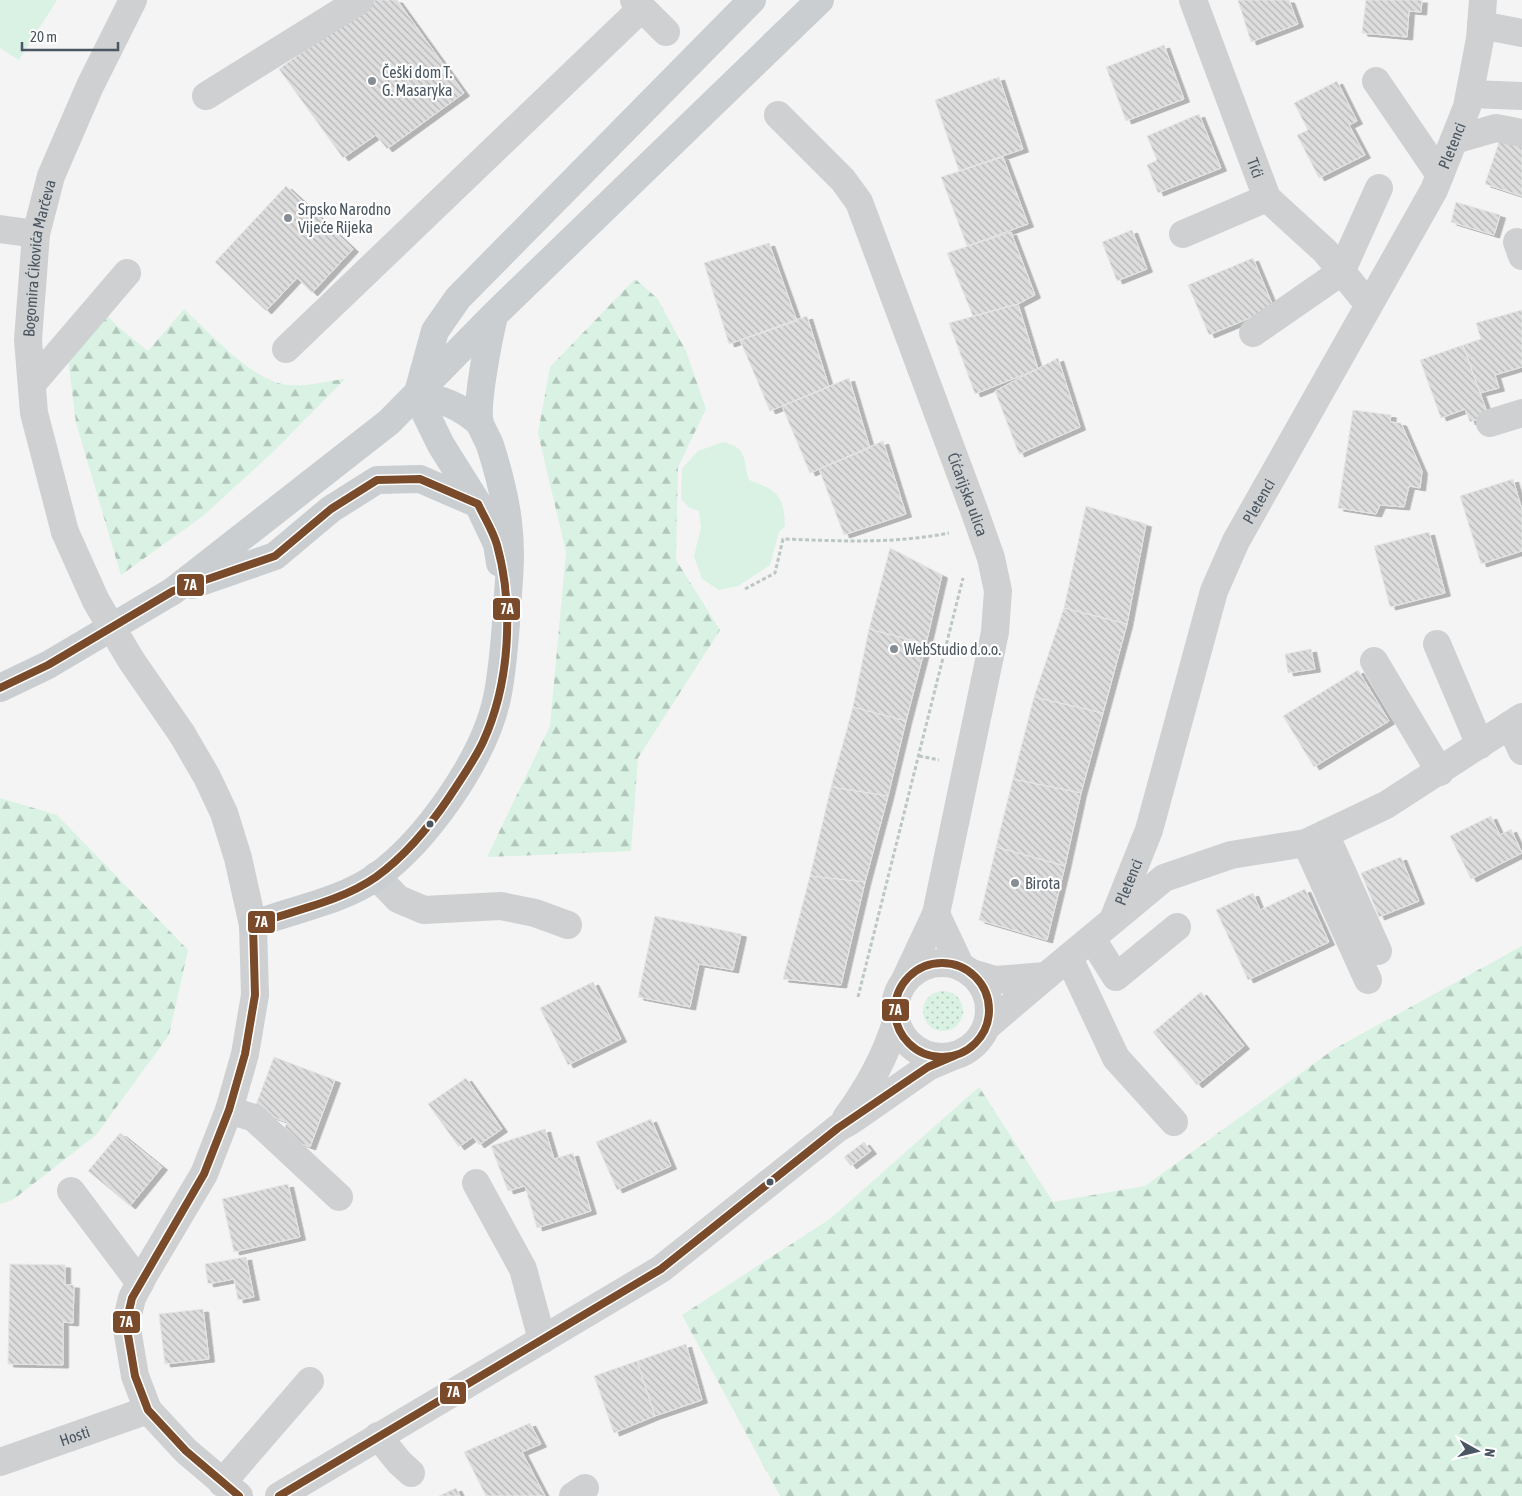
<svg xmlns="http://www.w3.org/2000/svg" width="1522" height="1496" font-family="'Asap Condensed',sans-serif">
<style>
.grass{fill:url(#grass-dots)}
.forest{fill:url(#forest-firs)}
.park{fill:#d9f2e3}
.building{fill:url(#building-back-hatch);stroke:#e5e6e7;filter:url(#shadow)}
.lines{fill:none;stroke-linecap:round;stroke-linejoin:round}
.path{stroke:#bcc7c4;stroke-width:3;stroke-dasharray:4 2.5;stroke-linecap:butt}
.minor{stroke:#ced0d2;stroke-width:28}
.major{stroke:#caced1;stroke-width:28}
.minor-bridge{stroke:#ced0d2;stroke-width:28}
.bus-1-casing{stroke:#fff;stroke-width:11}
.bus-1{stroke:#7a4b2a;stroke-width:8}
.poi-dot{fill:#868d94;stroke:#fff;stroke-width:2}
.bus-dot{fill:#4a5661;stroke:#fff;stroke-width:2}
.labels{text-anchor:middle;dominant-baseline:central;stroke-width:4.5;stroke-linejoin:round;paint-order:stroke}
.poi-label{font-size:16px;fill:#4a5661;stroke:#fff;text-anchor:start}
.street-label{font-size:16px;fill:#4a5661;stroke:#fff}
.line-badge{stroke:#fff;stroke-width:2}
.badge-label{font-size:14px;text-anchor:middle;font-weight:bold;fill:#fff}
</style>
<defs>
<pattern id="grass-dots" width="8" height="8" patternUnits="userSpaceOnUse" patternTransform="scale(1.25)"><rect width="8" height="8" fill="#d9f2e3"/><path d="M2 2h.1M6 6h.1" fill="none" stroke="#b2c7bb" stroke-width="1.8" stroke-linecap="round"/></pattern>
<pattern id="forest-firs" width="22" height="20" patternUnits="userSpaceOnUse" patternTransform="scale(1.25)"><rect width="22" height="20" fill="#d9f2e3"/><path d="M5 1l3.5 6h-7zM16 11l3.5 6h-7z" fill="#b2c7bb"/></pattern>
<pattern id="building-back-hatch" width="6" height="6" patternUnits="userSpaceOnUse" patternTransform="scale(1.25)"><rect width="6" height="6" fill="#ddddde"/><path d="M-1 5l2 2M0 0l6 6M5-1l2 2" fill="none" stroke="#b5b6b7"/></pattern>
<filter id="shadow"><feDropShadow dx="5.5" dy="3" stdDeviation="0" flood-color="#0004"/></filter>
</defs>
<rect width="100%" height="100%" fill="#f4f4f4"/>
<path class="grass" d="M923 1011a20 20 0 1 1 40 0a20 20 0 1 1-40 0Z"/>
<path class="forest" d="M635,279l22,19 29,53 20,58 -28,58 -2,93 44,70 -82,128 -7,93 -144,6 63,-131 16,-174 -28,-119 12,-66z
M94,301l23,25 31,25 36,-42c25,23 69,73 104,76 18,2 39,-4 57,-6l-73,74 -69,63 -82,59 -45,-152 -11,-89z
M0,798l57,17 131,135 -19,85 -73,100 -82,64 -14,5z
M1522,946v550h-742l-98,-181 148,-96 149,-132 74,115 92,-16 189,-137z"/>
<path class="park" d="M0,0h57l-38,60 -19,-12z
M723,442c26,6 19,17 26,38 28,10 35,16 36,46l-6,6 -9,33 -32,21 -19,4 -17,-11 -8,-23 7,-28 -2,-17 -9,-3 -9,-9 1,-30 16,-18z"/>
<path class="building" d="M374,0h23l67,93 -77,56 -11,-14 -33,23 -64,-89z
M1238,0h51l9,24 -47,18z
M1366,0h56l-1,12 -12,-1 -2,26 -45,-4z
M1164,45l20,54 -58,22 -20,-54z
M999,77l24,72 -64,22 -24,-71z
M1337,81l20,40 -8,4 16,30 -46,23 -22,-43 11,-5 -14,-27z
M1199,114l22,54 -63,25 -11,-28 10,-5 -10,-24z
M1501,136l21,8v52l-37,-12z
M1003,157l25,67 -61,22 -26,-69z
M286,186l67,63 -41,44 -15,-15 -31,33 -51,-49z
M1456,202l44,13 -6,20 -43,-13z
M1132,230l15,39 -30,12 -15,-39z
M1011,232l24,63 -17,9 -45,12 -26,-63z
M769,243l28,78 -68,23 -25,-81z
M1253,258l21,50 -65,27 -21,-50z
M1018,304l20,65 -63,25 -26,-71z
M1522,310v57l-27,8 4,13 -19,5 -17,-48 18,-6 -5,-16z
M807,316l22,71 -59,24 -30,-71z
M1463,345l25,70 -18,7 -5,-13 -24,9 -21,-58z
M1058,358l22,69 -61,27 -24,-63z
M849,378l21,70 -60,25 -28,-67z
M1353,410l38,5 -1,7 11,1 21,48 -2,17 -11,-2 -5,21 -24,-2 -4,9 -38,-6z
M883,441l23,73 -62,21 -25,-66z
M1513,479l9,31v41l-41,13 -21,-68z
M1086,506l60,18 -19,100 -63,-16z
M1429,532l16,61 -55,14 -16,-61z
M890,548l52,27 -16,69 -57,-15z
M1064,608l63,16 -24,89 -69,-16z
M869,629l57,15 -20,77 -53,-14z
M1311,649l4,20 -27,4 -3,-19z
M1358,670l31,51 -75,46 -31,-51z
M1034,697l69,16 -22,80 -68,-14z
M853,707l53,14 -18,75 -57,-9z
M1013,779l68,14 -16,73 -69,-19z
M831,787l57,9 -23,86 -55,-6z
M1491,816l9,19 11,-6 11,24 -51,26 -21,-43z
M996,847l69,19 -18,74 -68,-20z
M1401,857l18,44 -40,16 -18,-44z
M810,876l55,6 -24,103 -58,-6z
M1305,889l24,53 -81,38 -32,-70 37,-17 7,17z
M655,916l86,18 -8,36 -34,-6 -9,43 -52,-10z
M593,982l28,57 -53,26 -28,-57z
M1201,992l43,54 -47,39 -44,-53z
M274,1057l61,23 -25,67 -29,-11 6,-14 -33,-12z
M466,1078l36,51 -23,16 -6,-8 -14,10 -31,-43z
M651,1119l20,47 -54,24 -21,-48z
M545,1129l9,30 19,-6 18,58 -54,17 -12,-42 -17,5 -17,-45z
M120,1133l42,34 -32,39 -42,-35z
M864,1142l7,9 -20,15 -7,-9z
M288,1184l12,53 -66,15 -12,-53z
M246,1257l8,40 -16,3 -4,-21 -26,5 -3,-20z
M10,1264l55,1v20h9l-1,38 -10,-1v43l-55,-1z
M203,1309l6,50 -44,5 -6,-50z
M686,1344l16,56 -47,16 -18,-55z
M637,1361l18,55 -41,17 -20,-57z
M530,1423l11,21 -19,8 23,44h-59l-22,-44z
M456,1488l4,8h-21z"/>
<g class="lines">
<path class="path" d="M745,589l30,-16 8,-34c56,2 111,5 166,-6
M919,756l20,4
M858,997l105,-419"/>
<g class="minor">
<path d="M634,0l32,32"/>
<path id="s1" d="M1193,0l74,198 58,53 43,53"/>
<path d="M1481,25l41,8"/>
<path d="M1376,81l64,94"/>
<path d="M1470,94l52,2"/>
<path d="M206,96l154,-96"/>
<path id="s2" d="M778,115l65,65 16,22 115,308 17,48 7,33 -3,41 -59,282"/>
<path d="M1454,140l42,-12 26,5"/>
<path d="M0,229l36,5"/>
<path d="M1183,234l84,-36"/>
<path d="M1517,242l5,14"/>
<path d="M1253,333l88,-61 38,-84"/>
<path d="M286,349l356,-341"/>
<path d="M32,384l95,-111"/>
<path d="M1490,423l32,-10"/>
<path id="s3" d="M65,532l-31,-119 -6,-73 8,-106 15,-58 39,-90 43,-86"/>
<path d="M1437,644l43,101"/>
<path d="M1374,661l66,111"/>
<path d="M1510,725l12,26"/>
<path d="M182,734l25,43 17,36 14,45 15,67 2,70 -10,59 -16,56 -25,64 -60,101 -12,23 -6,25 9,53 13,34 38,41 53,45"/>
<path d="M1325,834l53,117"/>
<path d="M1306,843l62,137"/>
<path d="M376,876l22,23 26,11 77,-4 34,7 33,12"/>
<path id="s4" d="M1113,920l36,-90 65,-239 22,-50 198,-351 33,-83 13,-68 3,-39"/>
<path d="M1092,939l24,38 61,-50"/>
<path d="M1069,958l47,100 58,64"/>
<circle cx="942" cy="1010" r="47"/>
<path d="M971,973l24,7 51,-4 -60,51"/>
<path d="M1046,976l118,-98 67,-23 75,-12 80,-38 136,-88"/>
<path d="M905,980l31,-66 25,53"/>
<path d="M229,1110l25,8 85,79"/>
<path d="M846,1118c22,-30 39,-60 50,-96"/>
<path d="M476,1183l47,86 19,71"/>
<path d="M71,1191l69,92"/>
<path d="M378,1436l21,26 12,11"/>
<path id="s5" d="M0,1462l148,-52"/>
<path d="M222,1483l88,-102"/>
<path d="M279,1496l382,-227 177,-141 14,-8 76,-53 28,-12"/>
<path d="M573,1496l12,-8"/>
</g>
<path class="major" d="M417,396c27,3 42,10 63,27
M478,504l-37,-59 -24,-49 18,-65 23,-33 294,-298
M192,585l83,-29 56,-47 46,-29 43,-1 58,25 19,40 3,19
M0,688l48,-23 125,-74 216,-169 105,-107 326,-315
M253,925c40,-16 87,-23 123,-48 50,-36 108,-118 121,-179 6,-29 8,-59 10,-90 2,-29 5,-56 1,-86 -3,-26 -10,-52 -18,-77 -3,-7 -7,-14 -10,-21 -5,-18 9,-87 14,-108"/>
<path class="minor-bridge" d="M65,532l31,69 35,59 51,74"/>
<g class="bus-1-casing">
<path id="bus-1" d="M0,688l48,-23 125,-74 102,-35 56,-47 46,-29 43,-1 58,25c6,13 15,27 19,41 17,62 13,138 -14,197 -9,19 -22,37 -33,54 -20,30 -45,60 -74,81 -36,25 -82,33 -123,48l2,70 -10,59 -16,56 -25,64 -72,124 -6,25 9,53 13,34 38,41 53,45
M895 1010a47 47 0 1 1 94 0a47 47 0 1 1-94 0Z
M279,1496l382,-227 177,-141 90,-61 28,-12"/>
</g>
<use href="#bus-1" class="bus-1"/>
</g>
<g class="poi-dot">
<circle cx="372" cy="81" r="5"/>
<circle cx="288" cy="218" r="5"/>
<circle cx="894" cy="649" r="5"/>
<circle cx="1015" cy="883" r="5"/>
</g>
<g class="bus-dot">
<circle cx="430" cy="824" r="4.5"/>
<circle cx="770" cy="1182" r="4.5"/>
</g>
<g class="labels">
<g class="poi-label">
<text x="382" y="72">Češki dom T.<tspan x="382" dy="18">G. Masaryka</tspan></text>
<text x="298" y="209">Srpsko Narodno<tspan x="298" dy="18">Vijeće Rijeka</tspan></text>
<text x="904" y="649">WebStudio d.o.o.</text>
<text x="1025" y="883">Birota</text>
</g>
<g class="street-label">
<text stroke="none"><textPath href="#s4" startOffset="850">Pletenci</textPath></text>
<text stroke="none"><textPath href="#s1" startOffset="179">Tići</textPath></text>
<text stroke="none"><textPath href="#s3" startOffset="279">Bogomira Ćikovića Marčeva</textPath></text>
<text stroke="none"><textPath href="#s2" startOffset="431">Ćićarijska ulica</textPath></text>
<text stroke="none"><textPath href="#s4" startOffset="445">Pletenci</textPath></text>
<text stroke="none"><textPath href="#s4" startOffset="41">Pletenci</textPath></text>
<text stroke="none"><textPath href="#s5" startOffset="79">Hosti</textPath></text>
</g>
</g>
<g class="line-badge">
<rect x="176" y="573" width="29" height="24" rx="5" fill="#7a4b2a"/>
<rect x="492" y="597" width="29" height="24" rx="5" fill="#7a4b2a"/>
<rect x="247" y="910" width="29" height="24" rx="5" fill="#7a4b2a"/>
<rect x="881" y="998" width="29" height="24" rx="5" fill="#7a4b2a"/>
<rect x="112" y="1310" width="29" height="24" rx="5" fill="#7a4b2a"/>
<rect x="439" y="1381" width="28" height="24" rx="5" fill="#7a4b2a"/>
</g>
<g class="badge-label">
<text x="190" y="590">7A</text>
<text x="507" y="614">7A</text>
<text x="261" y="927">7A</text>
<text x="895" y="1015">7A</text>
<text x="126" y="1327">7A</text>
<text x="453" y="1397">7A</text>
</g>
<g transform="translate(1477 1451) rotate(98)" stroke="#ffffff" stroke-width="4" paint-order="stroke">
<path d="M0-4L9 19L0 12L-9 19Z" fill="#4a5661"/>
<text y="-8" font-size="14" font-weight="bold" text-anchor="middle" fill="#4a5661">N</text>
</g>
<path d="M22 42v8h96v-8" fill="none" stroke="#4a5661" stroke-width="2.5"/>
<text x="30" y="42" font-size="15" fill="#4a5661" stroke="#ffffff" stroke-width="4" paint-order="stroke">20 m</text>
</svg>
